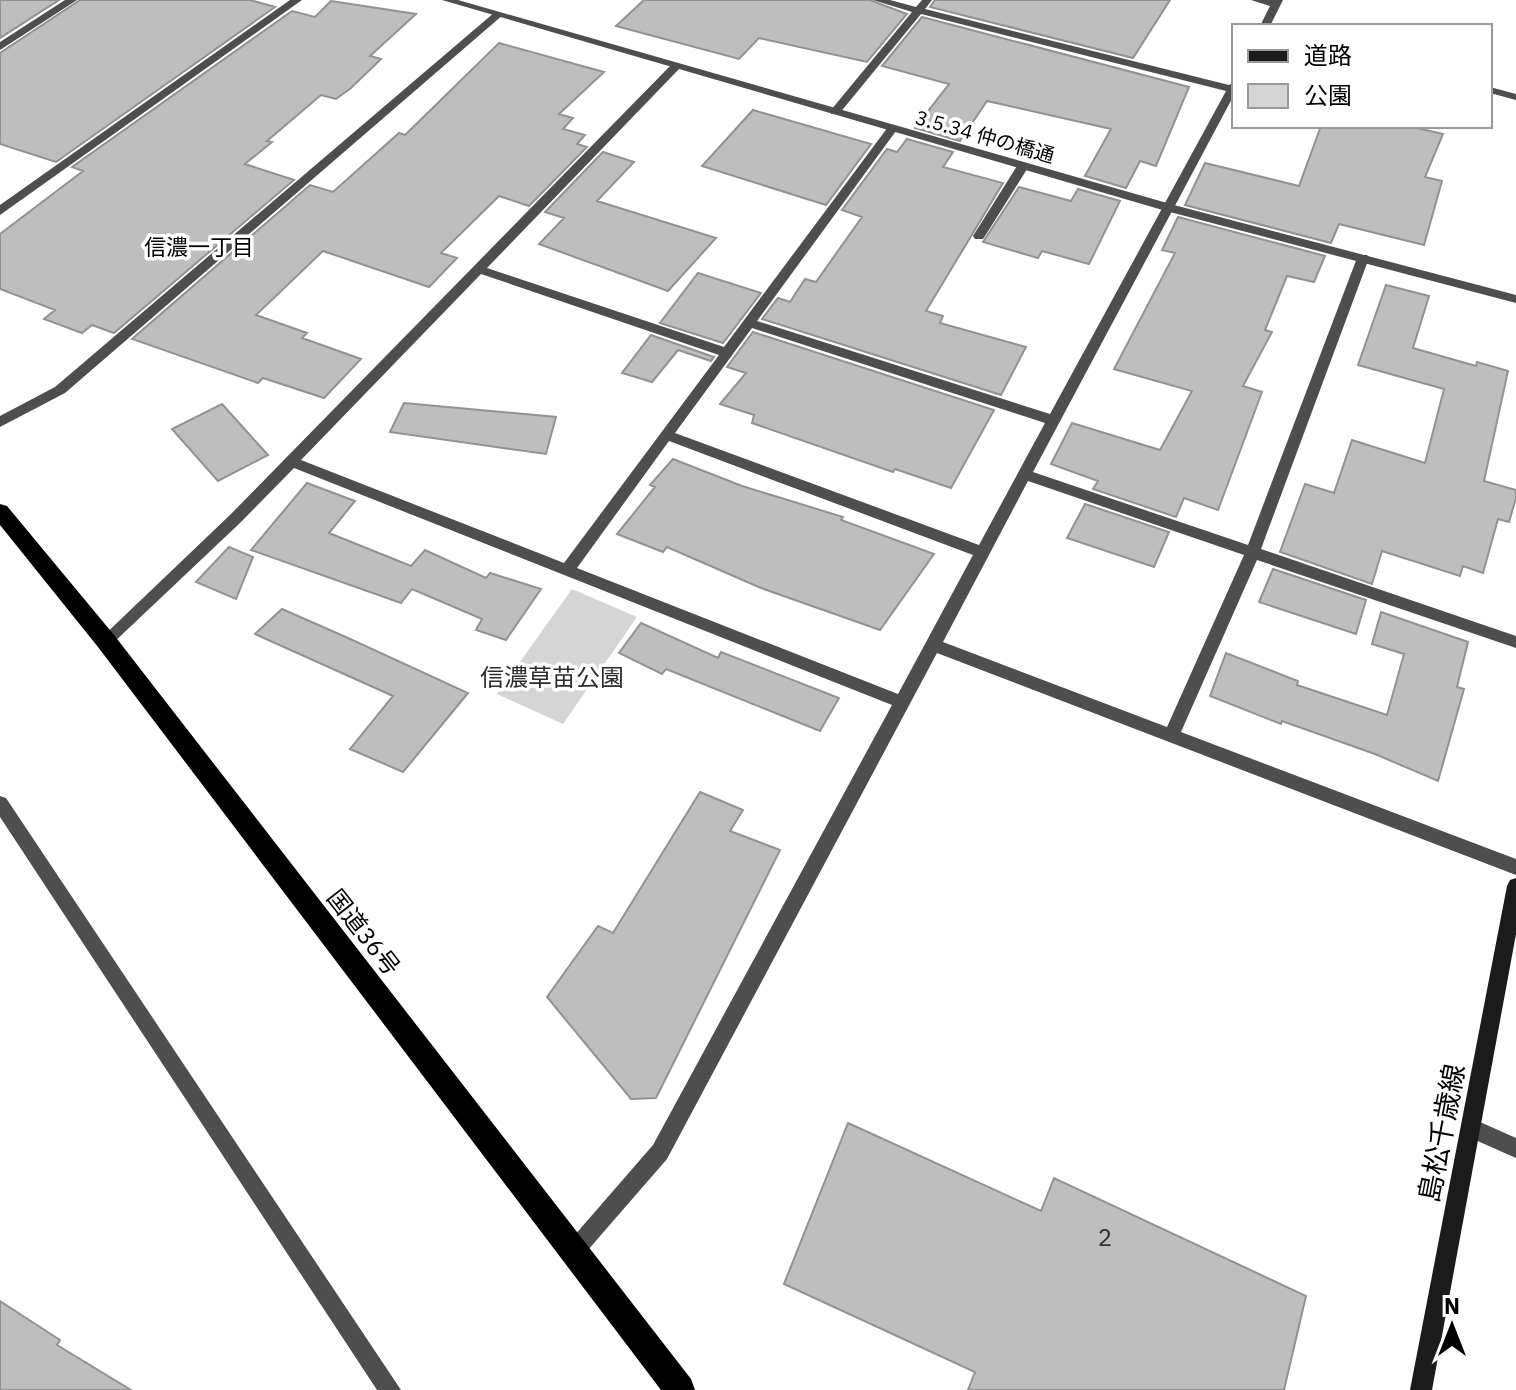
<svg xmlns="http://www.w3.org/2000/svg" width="1516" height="1390" font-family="'IBM Plex Sans','Noto Sans JP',sans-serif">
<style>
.green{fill:#d5d5d5}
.building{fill:#bebebe;stroke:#929292;stroke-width:2}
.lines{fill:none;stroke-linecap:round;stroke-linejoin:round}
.service{fill:#4e4e4e;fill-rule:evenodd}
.minor{fill:#4e4e4e;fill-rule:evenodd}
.tertiary{fill:#4e4e4e;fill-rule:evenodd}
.secondary{fill:#1b1b1b;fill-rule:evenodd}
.trunk{fill:#000;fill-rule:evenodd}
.labels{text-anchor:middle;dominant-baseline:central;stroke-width:7;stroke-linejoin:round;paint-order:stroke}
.far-street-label{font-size:20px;fill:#000;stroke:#fff}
.far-neighbourhood-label{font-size:22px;fill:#000;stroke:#fff}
.park-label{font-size:24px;fill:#2c2c2c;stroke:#fff}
.street-label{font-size:24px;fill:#000;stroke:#fff}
.near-number-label{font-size:24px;fill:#303030}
.near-street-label{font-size:28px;fill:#000;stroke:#fff}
</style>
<rect width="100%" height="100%" fill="#fff"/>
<path class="green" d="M572,589l65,28 -74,107 -66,-30z"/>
<path class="building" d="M0,0h59l-59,38z
M80,0h170l25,7 -219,155 -56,-18v-91z
M644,0h226l37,14 -40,48 -108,-24 -20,21 -123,-33z
M935,0h235l-37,58 -203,-51z
M331,1l85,13 -46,42 11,3 -30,29 -15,11 -15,-4 -54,46 5,1 -27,22 49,16 -180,153 -22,-8 -10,8 -38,-14 11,-9 -55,-21v-55l83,-63 -11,-4 220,-156 23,6z
M922,17l267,70 -33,79 -16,-5 -14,27 -41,-12 26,-47 -124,-28 -27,40 -45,-13 34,-44 -67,-18z
M499,43l105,29 -45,42 14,4 -10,11 22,6 -8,9 10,3 -58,59 -30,-10 -58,57 16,5 -28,29 -106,-36 -67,64 51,18 -5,5 59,21 -37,39 -61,-20 -5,5 -126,-44 178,-154 23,7 66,-59 6,2z
M753,110l118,34 -45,61 -124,-39z
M1321,126h87l35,8 -18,43 17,4 -18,64 -85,-21 -8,19 -146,-38 20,-42 94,23z
M907,139l46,13 -10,15 60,16 -77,128 17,5 -3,7 86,24 -25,48 -239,-76 16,-21 12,4 15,-23 11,3 46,-65 -20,-7 45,-61 10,3z
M603,152l31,10 -37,39 119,37 -48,53 -129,-47 25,-26 -19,-6z
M1019,187l52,14 7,-12 42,12 -31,63 -47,-13 -4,7 -55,-16z
M1178,217l147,39 -11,26 -27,-6 -22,54 7,2 -29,54 19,6 -44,118 -34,-12 -8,19 -83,-28 5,-8 -47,-17 21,-41 88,27 32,-59 -78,-22 61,-116 -13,-3z
M698,273l63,20 -38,50 -63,-20z
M1386,285l43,11 -16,52 63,18 1,-4 31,9 -24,110 32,9v8l-7,24 -11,-3 -15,54 -20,-7 -3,10 -78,-25 -10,33 -92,-32 25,-68 29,9 18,-53 73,23 19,-74 -86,-24z
M753,332l241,78 -43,78 -56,-19 -2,3 -141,-49 2,-8 -34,-11 26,-31 -19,-6z
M651,335l63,22 -3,4 -33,-11 -26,32 -30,-9z
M404,403l152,14 -10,37 -156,-22z
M222,404l46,51 -50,26 -46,-52z
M673,459l69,27 101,31 -2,3 93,34 -54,76 -119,-42 -94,-41 -4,5 -46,-18 38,-47 -5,-2z
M307,483l48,18 -26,32 82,33 14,-16 61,28 4,-5 51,16 -35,51 -30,-10 6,-11 -70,-30 -11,14 -150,-53z
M1085,504l84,28 -15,35 -87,-29z
M229,547l24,10 -17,42 -40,-17z
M1273,569l93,31 -10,34 -97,-32z
M282,609l66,29 120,55 -65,79 -53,-23 43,-53 -138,-62z
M1381,612l87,30 -11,45 7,2 -26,92 -63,-27 -93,-33 -1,3 -71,-28 16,-43 72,28 -1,4 90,30 17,-61 -32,-10z
M641,623l77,35 3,-6 118,46 -19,33 -154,-62 -4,5 -43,-21z
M700,792l43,18 -13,21 50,19 -124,248 -25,1 -84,-102 51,-71 15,7z
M848,1123l193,88 13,-33 252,118 -22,94h-316l7,-18 -191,-88z
M0,1301l60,39 -3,5 74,45h-131z"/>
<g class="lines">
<path class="service" d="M1023,163l6,3 -44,70 -2,3h-8l-2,-3 44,-70z"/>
<path class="minor" d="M65,0h12l-77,50v-8z
M290,0h12l-302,215v-10z
M873,0h17l26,7 6,-7h10l-7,9 304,76 5,-3v13l-201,377 215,73 109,-287 2,-3h8l2,3 -108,291 255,87v12l-259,-88 -76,172 335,127v16l-579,-222 -270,506 -86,99 -7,3 -7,-3 -3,-7 3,-7 86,-99 239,-440 -598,-237 -53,54 -130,123h-10l-3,-4 133,-127 441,-450 4,-1 5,3 -1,2 -193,200 237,79 164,-220h8v4l-139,190 293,93 176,-323 -305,-77 -82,100h-8v-4l81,-98zM481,274l238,81 -155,208 -263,-103zM752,328l293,95 -66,122 -304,-112zM669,441l304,114 -75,139 -321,-126zM1028,481l216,74 -77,172 -224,-85z
M1251,0h32l-13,26h-10l10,-20z
M495,12l9,2 -439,379 -65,34v-11l55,-29z
M1490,87l26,7v6l-26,-7z
M0,796l6,2 395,592h-24l-377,-573z
M1471,1118l45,20v20l-52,-23 -3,-7 3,-7z"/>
<path class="tertiary" d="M442,0h16l716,205 342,90v8l-350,-92z"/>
<path class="secondary" d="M1516,878v56l-84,456h-22l97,-504 3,-6z"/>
<path class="trunk" d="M0,504l7,2 107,129 577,744 4,11h-34l-563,-743 -98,-122z"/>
</g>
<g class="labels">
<g class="far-street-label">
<text transform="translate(985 136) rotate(16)">3.5.34 仲の橋通</text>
</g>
<g class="far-neighbourhood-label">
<text x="199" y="246">信濃一丁目</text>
</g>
<g class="park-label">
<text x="552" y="677">信濃草苗公園</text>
</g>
<g class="street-label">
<text transform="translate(364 932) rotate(52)">国道36号</text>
</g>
<g class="near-number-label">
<text x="1105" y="1237">2</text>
</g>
<g class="near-street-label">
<text transform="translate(1441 1133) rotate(-79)">島松千歳線</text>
</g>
</g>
<rect x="1232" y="24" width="260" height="104" fill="#ffffff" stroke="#999999" stroke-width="2"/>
<rect x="1248" y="50" width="40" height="12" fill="#1b1b1b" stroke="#999999" stroke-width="2"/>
<text x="1304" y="64" font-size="24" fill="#000000">道路</text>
<rect x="1248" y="84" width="40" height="24" fill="#d5d5d5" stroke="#999999" stroke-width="2"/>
<text x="1304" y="104" font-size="24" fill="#000000">公園</text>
<g transform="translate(1452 1326)" stroke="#ffffff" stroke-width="6" paint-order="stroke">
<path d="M0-6L14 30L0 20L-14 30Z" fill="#000000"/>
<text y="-12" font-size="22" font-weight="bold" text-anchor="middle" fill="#000000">N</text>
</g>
</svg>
